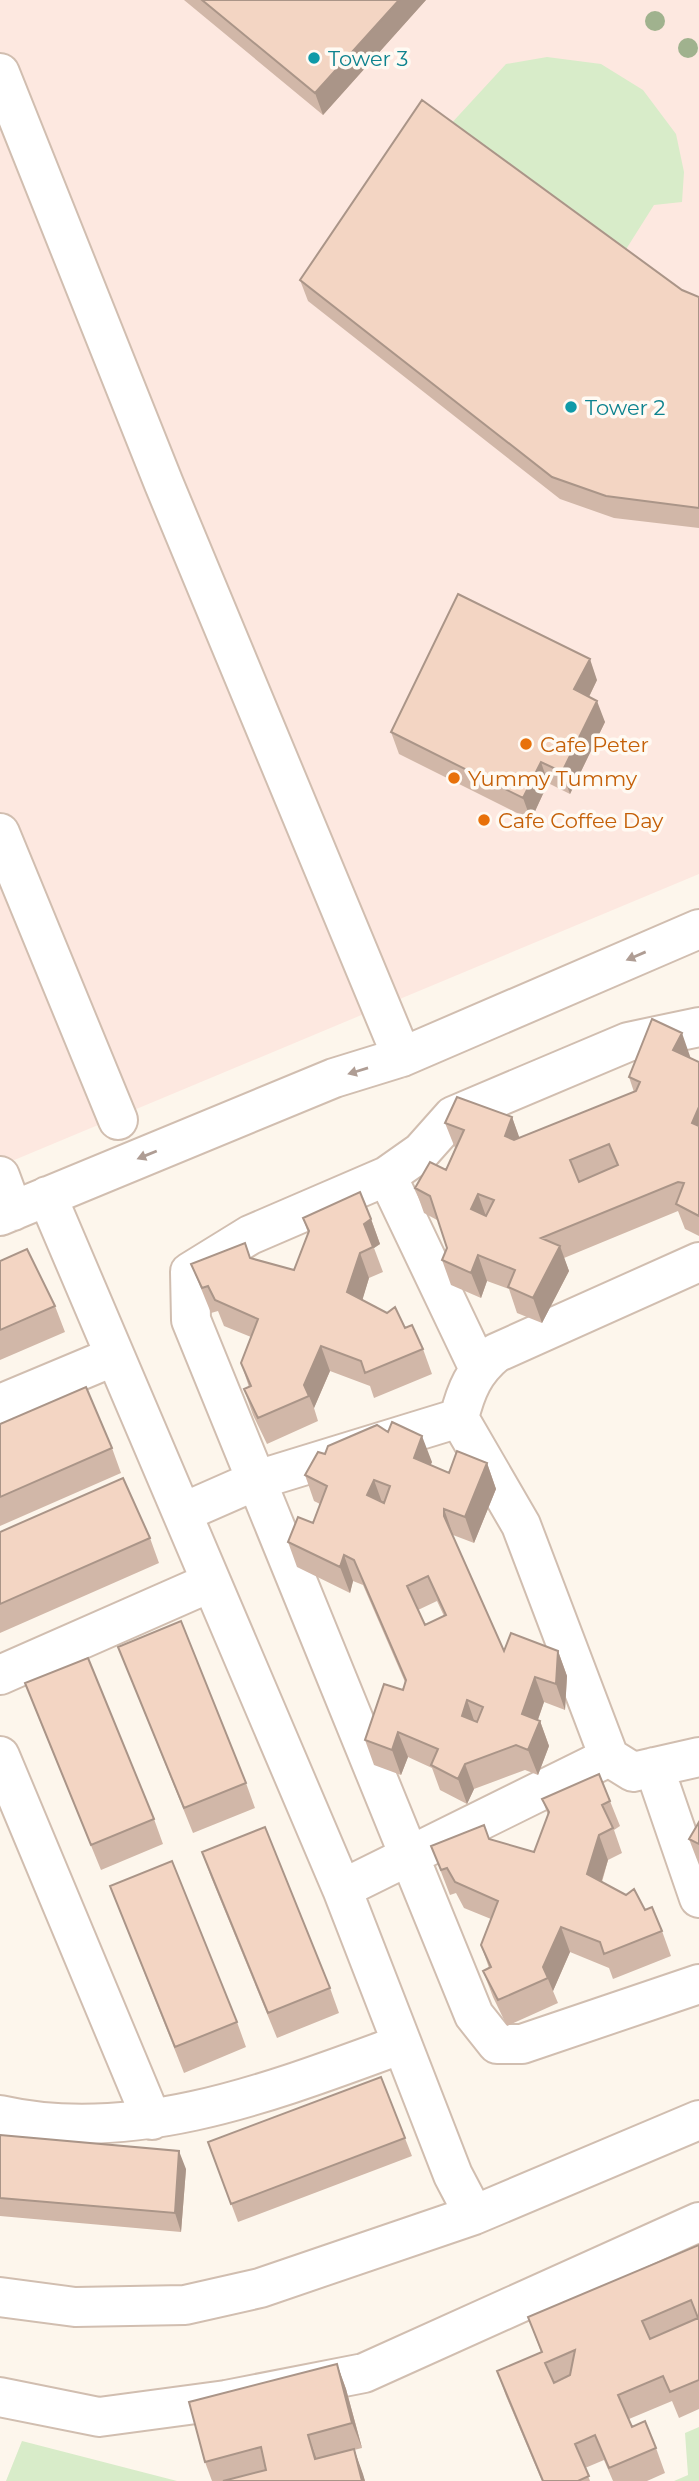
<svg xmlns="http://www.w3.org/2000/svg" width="699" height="2481" font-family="Montserrat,sans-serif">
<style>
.commercial{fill:#fde8e0}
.green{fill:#d8ecc9}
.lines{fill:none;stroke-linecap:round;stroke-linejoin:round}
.minor-casing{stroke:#d1beb0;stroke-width:42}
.minor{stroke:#fff;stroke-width:38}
.tree{fill:#a0b28e}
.wall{fill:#d1b7a8;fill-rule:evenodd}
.shaded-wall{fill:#aa9588}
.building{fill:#f3d5c3;stroke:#aa9588;stroke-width:2;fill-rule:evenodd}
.oneway{fill:#af9d94}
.culture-dot{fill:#0f9aa8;stroke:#fffaf3;stroke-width:2.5}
.food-dot{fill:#e8710a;stroke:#fffaf3;stroke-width:2.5}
.labels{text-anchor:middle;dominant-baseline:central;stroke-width:7;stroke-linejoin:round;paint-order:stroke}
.culture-label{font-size:21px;fill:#0d838f;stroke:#fffaf3;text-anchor:start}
.food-label{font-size:21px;fill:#c56008;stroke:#fffaf3;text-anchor:start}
</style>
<rect width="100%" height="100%" fill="#fdf6ec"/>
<path class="commercial" d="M0,0h699v874l-699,292z"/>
<path class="green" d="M547,57l54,7 42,26 33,44 8,38 -2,30 -28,3 -36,57 -170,-135 58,-63z
M699,2427v54h-25l14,-6 -3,-42z
M22,2441l155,40h-171z"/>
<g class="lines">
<g class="minor-casing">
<path id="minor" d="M0,73l164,411 238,573
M0,833l118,287
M699,1027l-71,15 -175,74 -32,36 -34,24 -137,59 -60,37 1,48 283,695 23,29h25l177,-60
M0,1176l13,35
M387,1176l91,191
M47,1196l295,693 111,286 21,40
M0,1216l334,-138 68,-21 297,-128
M699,1262l-203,91c-22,18 -30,37 -37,65l62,107 88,232 24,15 66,-15
M0,1404l115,-48
M182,1513l75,-33 202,-62
M0,1675l209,-92
M0,1756l152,364
M654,1767l45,131
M342,1889l267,-132
M0,2115c136,31 276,-25 402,-71
M0,2297l75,10 110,-2 75,-17 214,-73 225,-95
M0,2397l99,20 127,-17 138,-27 335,-151"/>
</g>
<use href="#minor" class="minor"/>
</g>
<g class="tree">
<circle cx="655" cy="21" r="10"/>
<circle cx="688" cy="48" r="10"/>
</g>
<path class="wall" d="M184,0h242l-103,115z
M300,280l382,10 17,7v231l-85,-10 -54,-19 -252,-198z
M597,680l-8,17 16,25 -35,72 -22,-11 -17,37 -132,-66 -8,-22z
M691,1058l8,4v174l-14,-7 -7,-18 -114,47 5,13 -27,52 -25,-10 -8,-24 -22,-8 -6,17 -30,-13 -9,-25 5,-12 -8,-27 -15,-8 -9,-25 31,-18 9,-22 -10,-25 67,-6 7,21 115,-46 -5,-15z
M303,1218l68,1 9,25 -6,4 9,24 -14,6 -7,22 43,28 18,21 9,25 -58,24 -4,-12 -40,-15 -16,37 4,13 -51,23 -14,-29 -9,-26 5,-2 -8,-24 10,-26 -27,-11 -6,-15 -7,2 -20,-49 60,-6 43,12 14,-37z
M0,1261l55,45 10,26 -65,28z
M0,1424l112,24 9,25 -121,53z
M325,1454l107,8 -2,3 19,8 38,-10 9,26 -22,54 -21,-8v2l51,114h54l9,25 -2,34 -21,-8 -6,18 2,1 9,25 -11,29 -13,-5 -51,19 -7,15 -27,-14 -8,-22 -24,-11 -7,18 -27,-10 -9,-25 38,-50 2,-8 -42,-97 -10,-4 -3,12 -53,-26 -9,-25 25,-19 7,-19 -6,-3 -9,-26zM437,1601l7,15 -19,9 -7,-15z
M0,1532l150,6 9,25 -159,70z
M118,1647l128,136 9,25 -62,25z
M25,1683l129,136 9,25 -62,26 -66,-161z
M542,1799l68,2 10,25 -6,4 8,23 -14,7 -6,22 43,28 17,21 9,25 -58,23 -4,-11 -39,-16 -17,39 5,12 -51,23 -14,-29 -10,-26 6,-3 -8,-23 10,-26 -27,-11 -8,-15 -6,2 -19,-49 58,-7 45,13 14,-37z
M699,1822v43l-10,-26z
M202,1852l128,136 9,25 -62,25 -66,-161z
M110,1886l127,136 9,25 -62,26z
M381,2077l31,79 -174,66 -30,-80z
M0,2135l186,34 -5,63 -181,-16z
M699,2245v164l-20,9 -7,-17 -43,18 3,8 24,21 9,25 -18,8h-34l-9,-21 -19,8 5,13h-48l-36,-85 -9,-25 44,-19 -13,-35z
M337,2364l9,25 16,59 -8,2 11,31h-153l-7,-19z"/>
<path class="shaded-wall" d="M399,0h27l-103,115 -8,-22z
M590,659l7,21 -15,31 -8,-22z
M597,701l8,21 -35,72 -8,-22z
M541,762l7,21 -17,37 -8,-22z
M682,1033l9,26 -18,-9z
M699,1107v35l-7,-19z
M512,1117l9,25 -16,-6z
M478,1194l9,25 -16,-10z
M371,1219l9,25 -6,4 -10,-24z
M560,1246l9,25 -27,52 -9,-25z
M360,1253l9,25 -12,40 -10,-26z
M478,1255l9,26 -6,17 -10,-25z
M321,1346l9,25 -16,37 -5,-12 -5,-11z
M422,1436l10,26 -9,21 -9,-25z
M487,1463l9,26 -22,54 -9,-26z
M374,1480l9,25 -16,-10z
M444,1509l9,26v6l-9,-25z
M344,1555l9,26 -3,12 -10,-26z
M558,1651l9,25 -2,34 -9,-26z
M535,1677l9,25 -13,37 -9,-25z
M467,1700l9,26 -14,-10z
M540,1721l9,25 -11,29 -10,-25z
M398,1732l10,25 -7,18 -9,-25z
M465,1764l9,25 -7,15 -9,-25z
M599,1835l9,25 -12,39 -9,-25z
M561,1927l9,25 -17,39 -10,-24z
M179,2151l7,18 -5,63 -6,-19z
M337,2364l9,25 16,59 -10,-25z
M308,2435l9,25 -2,-1z
M354,2449l9,25 2,7h-3z"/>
<path class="building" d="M202,0h197l-84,93z
M422,100l260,190 17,7v211l-93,-12 -54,-19 -252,-197z
M458,594l132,65 -16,30 23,12 -35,71 -21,-10 -18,36 -132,-66z
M652,1019l30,14 -9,17 26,12v45l-7,16 7,3v90l-23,-12 8,-21 -6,-1 -137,56 19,8 -27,52 -25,-11 7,-17 -37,-15 -7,18 -29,-13 5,-12 -17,-52 -15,-8 15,-26 16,8 18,-40 -19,-7 12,-26 55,20 -7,19 9,4 122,-49 4,-9 -11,-5zM609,1144l9,21 -39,17 -9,-22zM478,1194l16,6 -8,16 -15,-7z
M360,1192l11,27 -7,5 9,23 -13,6 -13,39 40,21 8,-6 10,21 7,-3 11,24 -58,24 -4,-12 -40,-15 -17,39 5,11 -51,22 -14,-29 7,-3 -10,-23 17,-44 -43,-19 -7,-14 -6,2 -11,-24 54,-21 5,15 44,12 15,-39 -6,-13z
M27,1249l28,57 -55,24v-69z
M86,1387l26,61 -112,49v-73z
M392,1422l30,14 -8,22 35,15 8,-22 30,12 -22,54 -21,-8v7l60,135 7,-18 47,18 -2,33 -21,-7 -13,37 18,7 -12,29 -12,-5 -51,19 -7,15 -27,-14 7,-16 -40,-17 -6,18 -27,-10 19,-56 19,6 3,-10 -52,-120 -10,-5 -4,12 -52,-25 10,-25 15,6 14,-37 -22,-11 13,-23 7,2 3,-8 49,-21 11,7zM374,1480l16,6 -6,17 -17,-8zM428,1576l18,39 -21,10 -18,-39zM467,1700l16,7 -6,15 -15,-6z
M123,1478l27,60 -150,66v-72z
M181,1621l65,162 -62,25 -66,-161z
M88,1658l66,161 -63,26 -66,-162z
M599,1774l11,27 -8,4 11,23 -14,7 -12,39 39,21 8,-6 11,21 7,-3 10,24 -58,23 -4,-12 -39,-15 -18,40 5,11 -50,22 -15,-29 8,-4 -10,-22 17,-44 -43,-19 -8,-14 -6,2 -10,-24 53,-21 5,14 45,13 15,-40 -7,-13z
M699,1822v22l-10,-5z
M265,1827l65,161 -62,25 -66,-161z
M172,1861l65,161 -62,25 -65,-161z
M381,2077l24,61 -174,66 -23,-62z
M0,2135l179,16 -4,62 -175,-15z
M699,2245v135l-29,12 -7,-16 -45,19 14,32 13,-6 11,27 -47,20 -14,-33 -20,9 14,32 -11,5h-35l-46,-110 45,-19 -14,-35zM691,2300l7,18 -48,21 -8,-18zM575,2350l-5,25 -16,8 -9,-20z
M337,2364l15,59 -44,12 7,24 39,-10 8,32h-139l43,-11 -5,-23 -56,15 -16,-60z"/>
<defs><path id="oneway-solid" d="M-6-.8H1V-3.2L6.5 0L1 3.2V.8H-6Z" transform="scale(1.75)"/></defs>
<g class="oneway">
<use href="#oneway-solid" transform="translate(636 956) rotate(157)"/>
<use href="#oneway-solid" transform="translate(358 1071) rotate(163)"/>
<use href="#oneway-solid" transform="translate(147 1155) rotate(158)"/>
</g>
<g class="culture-dot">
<circle cx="314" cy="58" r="7"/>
<circle cx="571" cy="407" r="7"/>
</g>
<g class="food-dot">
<circle cx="526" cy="744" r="7"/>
<circle cx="454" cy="778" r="7"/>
<circle cx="484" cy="820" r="7"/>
</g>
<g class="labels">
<g class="culture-label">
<text x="328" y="58">Tower 3</text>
<text x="585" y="407">Tower 2</text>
</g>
<g class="food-label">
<text x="540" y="744">Cafe Peter</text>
<text x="468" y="778">Yummy Tummy</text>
<text x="498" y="820">Cafe Coffee Day</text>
</g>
</g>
</svg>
